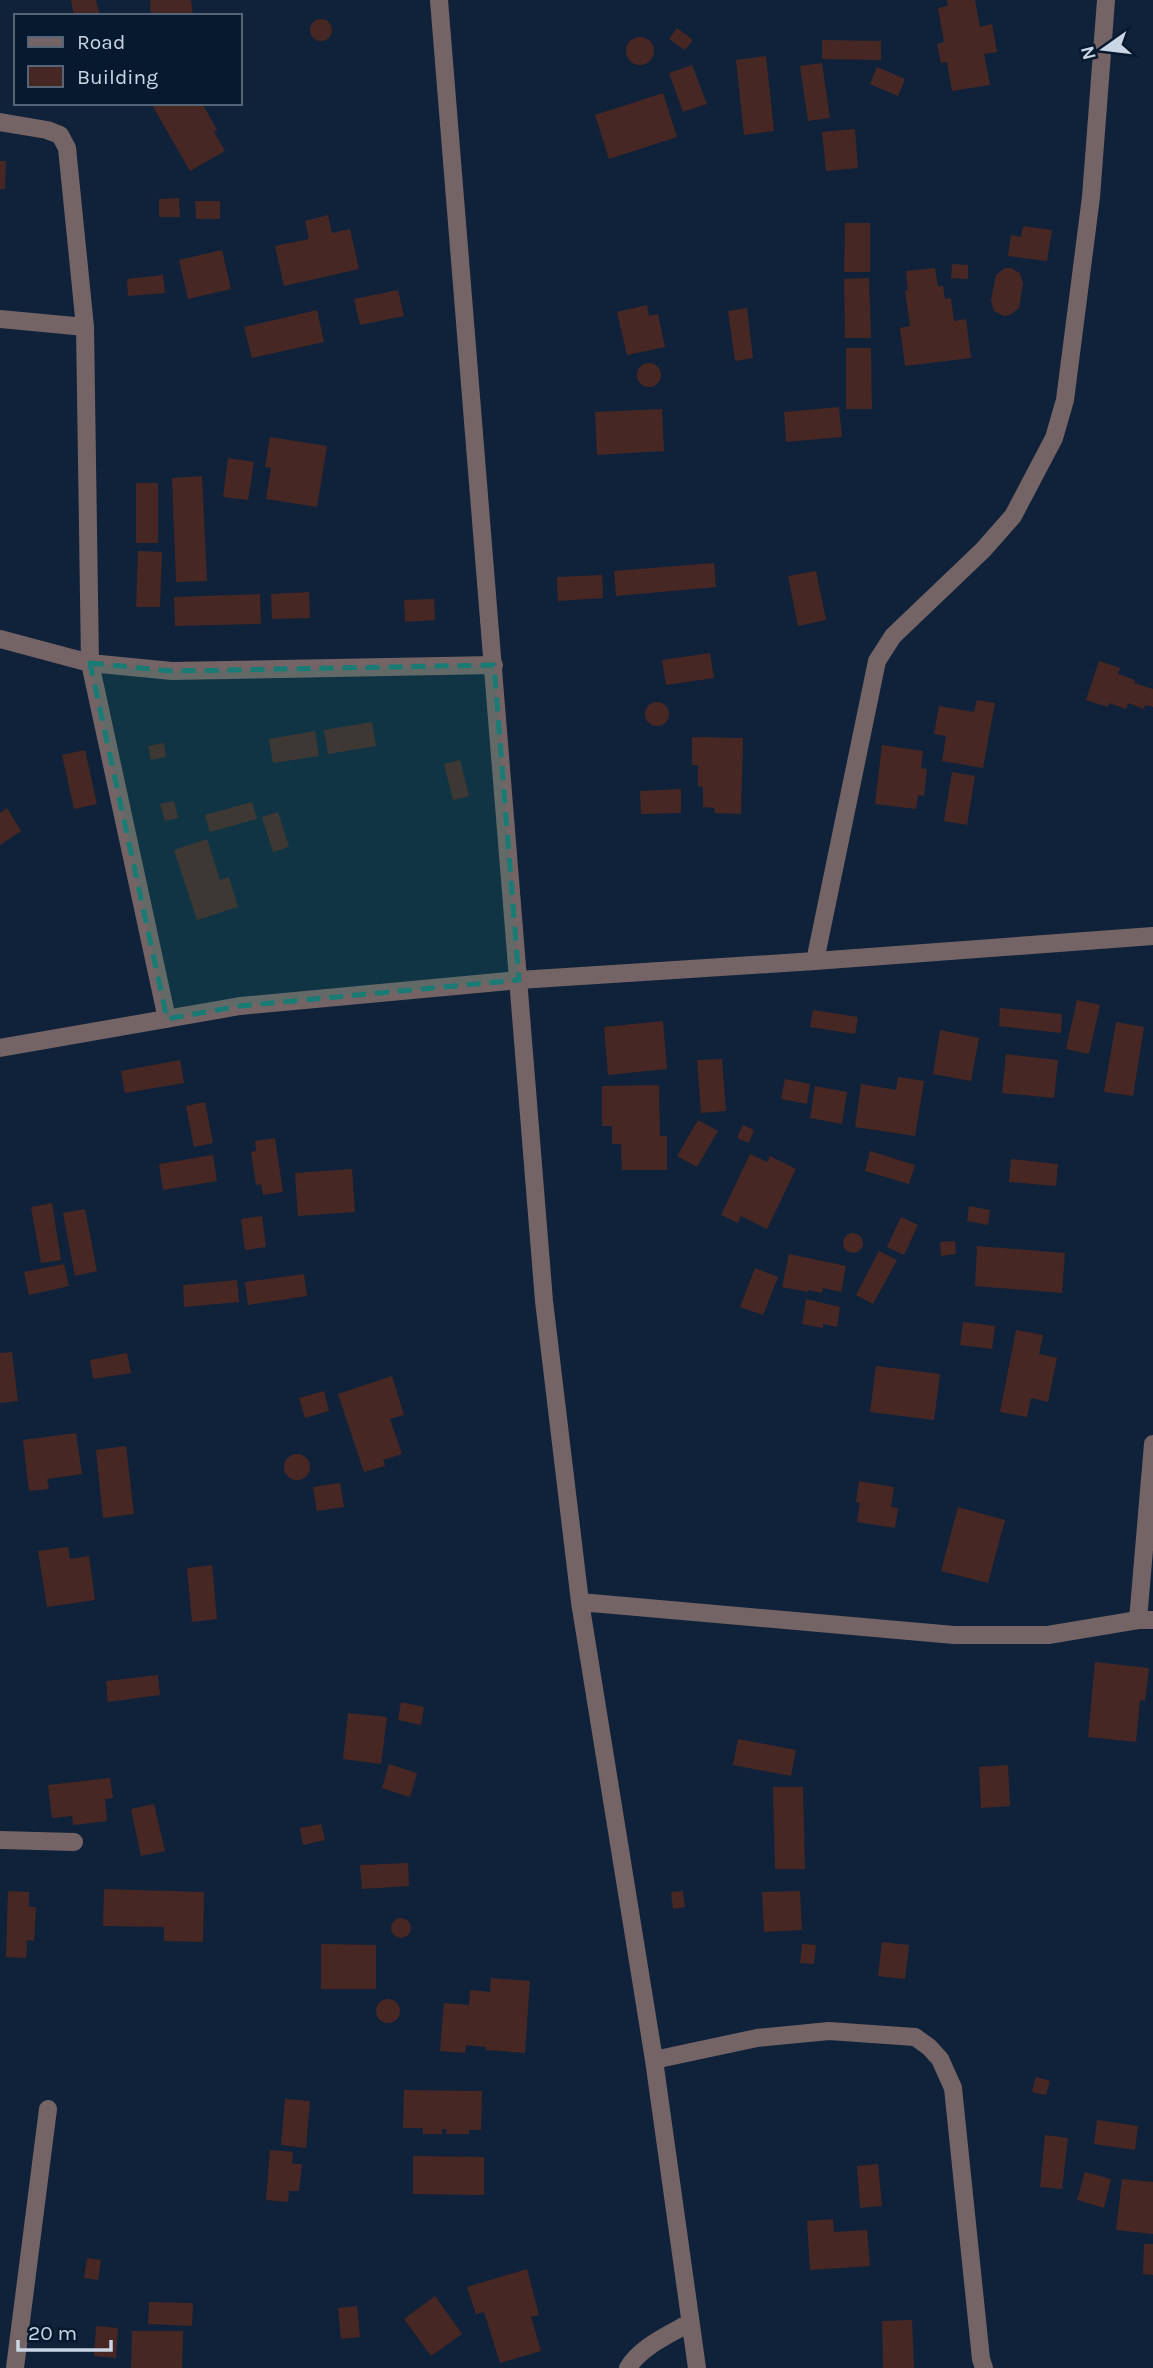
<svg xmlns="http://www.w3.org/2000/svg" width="1153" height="2368" font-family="Karla,sans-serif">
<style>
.building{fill:#472723}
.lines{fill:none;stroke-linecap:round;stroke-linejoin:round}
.minor{stroke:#756465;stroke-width:18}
.marked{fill:#187b74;fill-opacity:0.2;stroke:#187b74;stroke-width:5;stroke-dasharray:14 9;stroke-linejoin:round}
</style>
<rect width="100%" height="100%" fill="#102239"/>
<path class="building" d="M71,0h25l4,16h-26z
M150,0h41l2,16h-42z
M947,0h28l5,27 12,-3 5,28 -13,2 6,31 -38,6 -5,-29 -6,1 -4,-19 7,-2 -6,-34 10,-2z
M310 30a11 11 0 1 1 22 0a11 11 0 1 1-22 0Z
M677,28l16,12 -8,10 -16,-11z
M626 51a14 14 0 1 1 28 0a14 14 0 1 1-28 0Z
M822,40l59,1v19l-59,-1z
M766,56l8,75 -30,4 -8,-75z
M822,63l8,55 -22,3 -8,-55z
M692,65l15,39 -24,8 -14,-39z
M877,67l28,12 -7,17 -28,-12z
M663,93l14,44 -68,22 -14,-44z
M151,103h51l15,27 -3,2 11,19 -35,20z
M855,129l3,39 -32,3 -4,-39z
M0,161h6l-1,28h-5z
M179,198l1,19h-21v-18z
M195,201h25v18h-24z
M328,215l4,18 18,-4 9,40 -75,17 -9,-40 34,-7 -4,-18z
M845,223h25v49h-26z
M1023,226l29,4 -5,31 -39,-5 3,-21 10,2z
M222,250l9,39 -43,10 -9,-39z
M952,264l16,1v14l-17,-1z
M935,268l3,18h5l2,13 6,-1 3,23 12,-2 5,39 -66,8 -5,-38 10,-2 -5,-35 3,-1 -2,-19z
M1005,268h6l9,5 3,11 -4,24 -9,7 -6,1 -10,-5 -3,-11 5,-25z
M163,275l2,18 -37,3 -1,-17z
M869,278l2,60h-26l-1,-59z
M398,290l6,26 -44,9 -6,-26z
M647,305l2,11 9,-2 7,33 -38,8 -10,-43z
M747,308l6,50 -18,3 -7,-50z
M317,310l7,32 -72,16 -8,-31z
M846,348h25l1,61h-26z
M637 375a12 12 0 1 1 24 0a12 12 0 1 1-24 0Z
M839,407l3,30 -56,5 -2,-30z
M662,409l2,42 -67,4 -2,-43z
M270,437l57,9 -10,61 -51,-8 5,-31 -6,-1z
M228,458l26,4 -6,38 -25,-3z
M202,476l5,105 -31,1 -4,-104z
M136,483h22v60h-22z
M138,551l24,1 -2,55h-24z
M714,563l2,24 -100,9 -2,-25z
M816,571l10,49 -28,6 -10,-50z
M602,575l1,23 -45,3 -1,-24z
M309,592l1,26 -38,1 -1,-25z
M260,594l1,30 -86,2 -1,-29z
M434,599l1,21 -30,2 -1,-22z
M710,653l4,25 -48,7 -4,-25z
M1099,661l21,7 -2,6 17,6 -1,3 19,6v18l-8,-2 -1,4 -16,-6 -2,6 -17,-6 -1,4 -22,-7z
M977,700l18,3 -12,65 -41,-7 4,-25 -12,-2 5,-28 35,6z
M645 714a12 12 0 1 1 24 0a12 12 0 1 1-24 0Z
M372,722l4,24 -48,8 -4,-24z
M315,731l4,25 -46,7 -4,-24z
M692,737l51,1 -2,76 -26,-1 -1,-5 -11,-1v-20l-5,-1v-21h-6z
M164,743l2,14 -15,3 -3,-14z
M882,745l41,6 -2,17 6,1 -3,27 -6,-1 -2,14 -41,-5z
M85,750l12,54 -23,5 -12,-54z
M460,760l9,36 -16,4 -9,-36z
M952,772l23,4 -8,49 -23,-4z
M681,789v24l-40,1 -1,-23z
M174,801l4,17 -13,3 -5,-17z
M252,802l5,17 -47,13 -5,-17z
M7,808l14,23 -21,14v-32z
M278,812l11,35 -16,5 -11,-35z
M207,839l13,41 9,-3 9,30 -41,13 -23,-70z
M1077,1000l23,5 -11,49 -23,-5z
M1000,1008l62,6 -1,19 -62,-7z
M813,1010l45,7 -3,17 -45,-7z
M663,1021l4,48 -59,6 -4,-48z
M1116,1022l28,5 -11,69 -29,-4z
M940,1030l39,8 -8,43 -38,-7z
M1006,1054l52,6 -4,38 -52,-5z
M722,1059l4,52 -25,2 -4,-53z
M180,1060l4,23 -59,10 -4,-22z
M898,1077l26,4 -9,55 -60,-9 6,-43 35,6z
M785,1079l25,5 -3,20 -26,-5z
M659,1085l1,51h7v34h-45l-1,-26h-9v-18h-10v-40z
M815,1086l32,6 -5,32 -32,-6z
M205,1102l8,41 -19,4 -8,-41z
M698,1120l20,11 -21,36 -20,-11z
M743,1125l11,5 -5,13 -12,-5z
M275,1138l8,54 -20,3 -2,-11 -5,1 -5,-33 5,-1 -1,-10z
M870,1151l45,14 -6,19 -44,-13z
M750,1154l17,8 3,-6 26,13 -29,60 -26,-13 -3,7 -17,-8z
M213,1155l4,26 -54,9 -4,-26z
M1011,1159l47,5 -2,22 -47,-4z
M352,1169l3,43 -57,4 -3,-43z
M52,1203l9,57 -20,3 -10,-56z
M969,1206l21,4 -2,15 -21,-4z
M85,1209l12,62 -22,5 -12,-63z
M262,1216l4,31 -21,3 -4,-31z
M901,1217l17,8 -14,30 -17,-8z
M843 1243a10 10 0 1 1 20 0a10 10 0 1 1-20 0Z
M955,1241l1,13 -15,2 -1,-14z
M977,1246l88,7 -3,40 -87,-7z
M879,1251l18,9 -24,44 -17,-9z
M789,1254l57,12 -5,26 -18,-4 -1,5 -14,-3v2l-26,-5z
M64,1264l5,22 -40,9 -5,-23z
M755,1268l23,9 -15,38 -23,-8z
M304,1274l3,22 -59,9 -3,-23z
M237,1280l2,22 -55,5 -1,-22z
M806,1299l34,8 -3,20 -14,-3v4l-21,-4z
M963,1322l32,4 -3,23 -32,-4z
M1016,1330l27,5 -4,19 18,4 -9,44 -17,-4 -4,19 -27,-5z
M12,1352l6,49 -18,2v-50z
M127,1353l4,20 -38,6 -3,-19z
M876,1366l64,8 -6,46 -64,-8z
M392,1376l12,39 -14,4 12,35 -19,6 2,6 -21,6 -26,-78z
M324,1391l5,20 -24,7 -6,-20z
M76,1433l6,41 -35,5 2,10 -20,2 -6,-51z
M126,1446l8,68 -31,4 -7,-68z
M284 1467a13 13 0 1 1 26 0a13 13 0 1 1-26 0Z
M859,1481l35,6 -3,20 7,1 -3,20 -38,-6 3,-19 -4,-1z
M340,1483l4,24 -27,4 -4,-24z
M958,1507l47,13 -17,63 -47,-12z
M68,1547l2,12 19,-3 6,44 -48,7 -9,-56z
M212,1565l5,54 -25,3 -5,-54z
M1095,1662l54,6 -4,33 -5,-1 -4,42 -48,-5z
M158,1675l2,20 -52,7 -2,-21z
M401,1702l23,5 -3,18 -23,-5z
M348,1713l39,4 -6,47 -38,-5z
M738,1739l58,11 -5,26 -58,-11z
M389,1764l28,9 -7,24 -28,-9z
M1008,1765l2,41 -29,2 -2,-41z
M110,1778l3,20 -8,1 2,22 -34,4 -1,-9 -20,2 -4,-33z
M773,1787h30l2,82h-30z
M154,1804l11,47 -24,5 -10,-47z
M321,1824l4,16 -22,5 -3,-17z
M408,1863l1,23 -47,3 -2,-24z
M104,1889l100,3 -1,50 -39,-1v-14l-61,-1z
M8,1891l21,1v15h7l-2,34 -7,-1 -1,18 -20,-1z
M683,1891l2,16 -12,2 -2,-17z
M800,1891l2,39 -38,2 -2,-40z
M391 1928a10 10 0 1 1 20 0a10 10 0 1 1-20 0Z
M882,1942l27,3 -4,34 -27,-3z
M321,1944l55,1v44h-55z
M802,1944l14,1 -2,19 -14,-1z
M491,1978l39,3 -5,72 -39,-3v-3l-20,-2 -1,8 -25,-2 4,-48 25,2 1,-15 20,2z
M376 2011a12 12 0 1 1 24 0a12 12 0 1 1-24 0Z
M1036,2077l14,4 -4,14 -14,-3z
M404,2090l78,1 -1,39h-12v4h-23l1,-5h-5v5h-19v-6h-20z
M285,2099l25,2 -4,47 -25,-3z
M1097,2120l41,6 -3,24 -41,-6z
M1045,2135l23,3 -6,51 -22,-2z
M270,2150l23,2 -1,12h10l-3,27h-10l-1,11 -22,-2z
M413,2156l71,1v38l-71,-1z
M878,2164l4,42 -22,2 -3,-42z
M1085,2172l26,7 -7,29 -27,-8z
M1122,2179l31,3v52l-37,-4z
M833,2219l1,13 33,-2 3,36 -60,4 -3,-49z
M1144,2244h9v31l-10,-1z
M87,2258l14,2 -3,20 -14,-2z
M527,2269l12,46 -8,2 10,34 -41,12 -16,-51 -8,2 -9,-27z
M435,2296l27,38 -31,22 -27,-37z
M149,2302l44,1 -1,23 -44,-2z
M357,2306l3,31 -19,2 -3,-31z
M912,2320l2,48h-31l-1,-47z
M96,2326l22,2 -2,30 -22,-2z
M132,2331h51l-1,37h-51z"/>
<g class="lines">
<path class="minor" d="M439,0l105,1301 36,301 74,458 43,308
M0,122l47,8 13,5 7,13 18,179
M0,319l85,8 5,336 77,356
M0,639l90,24 82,8 322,-6
M815,961l62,-300 16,-25 90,-86 30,-34 41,-78 11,-38 26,-203 15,-197
M0,1048l240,-42 279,-26 296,-19 338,-25
M580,1602l374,33h94l90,-15h15
M1138,1620l15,-176
M0,1840l74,2
M654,2060l103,-22 72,-7 86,6 14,10 11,12 13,29 28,271 3,9
M15,2368l33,-259
M628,2368c12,-21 41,-33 61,-45"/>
</g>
<path class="marked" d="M90,663l82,8 322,-6 25,315 -279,26 -73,13z"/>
<rect x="14" y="14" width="228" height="91" fill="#07192e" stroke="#556577" stroke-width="2"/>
<rect x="28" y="37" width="35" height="10" fill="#756465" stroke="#556577" stroke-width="2"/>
<text x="77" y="49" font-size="21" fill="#cad6e5">Road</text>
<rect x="28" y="66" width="35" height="21" fill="#472723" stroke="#556577" stroke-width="2"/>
<text x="77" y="84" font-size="21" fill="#cad6e5">Building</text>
<g transform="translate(1104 49) rotate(256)" stroke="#07192e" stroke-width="5" paint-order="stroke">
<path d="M0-5L12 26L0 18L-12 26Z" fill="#cad6e5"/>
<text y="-10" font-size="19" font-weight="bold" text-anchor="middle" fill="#cad6e5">N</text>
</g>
<path d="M18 2340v10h93v-10" fill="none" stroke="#cad6e5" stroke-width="3.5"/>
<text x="28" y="2340" font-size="21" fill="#cad6e5" stroke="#07192e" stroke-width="5" paint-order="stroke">20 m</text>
</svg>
